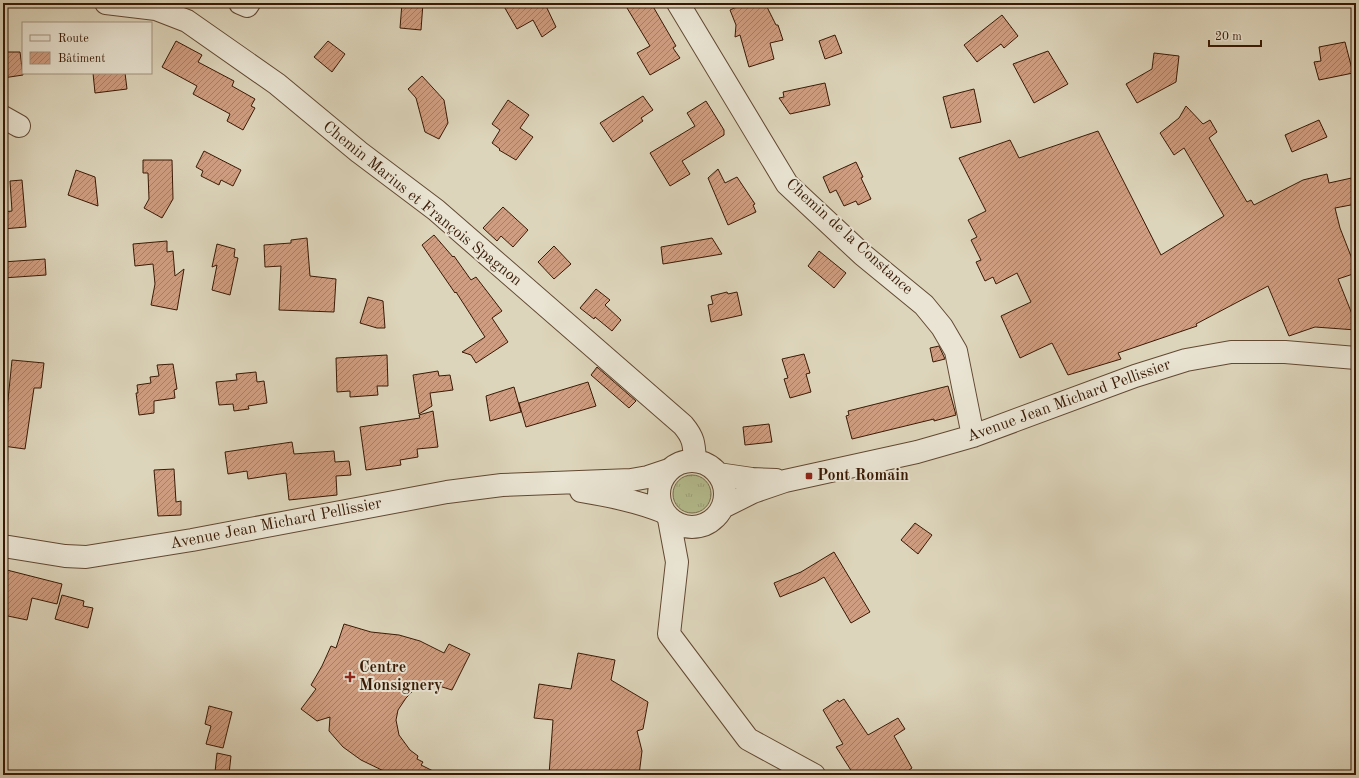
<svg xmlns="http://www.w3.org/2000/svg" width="1359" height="778" font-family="'Old Standard TT',serif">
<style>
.grass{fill:url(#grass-tufts);stroke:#766a49}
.building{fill:url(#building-hatch);stroke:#391904}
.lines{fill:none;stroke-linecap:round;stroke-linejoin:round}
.minor-casing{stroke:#624832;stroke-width:24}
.minor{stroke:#e9e4d3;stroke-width:22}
.poi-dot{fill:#8f2418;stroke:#e9e4d3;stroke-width:1.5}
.labels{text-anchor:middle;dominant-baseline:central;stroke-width:4;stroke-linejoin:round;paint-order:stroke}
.street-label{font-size:16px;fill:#391904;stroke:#e9e4d3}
.poi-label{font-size:16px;font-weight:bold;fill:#391904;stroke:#e9e4d3;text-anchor:start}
</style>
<defs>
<pattern id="grass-tufts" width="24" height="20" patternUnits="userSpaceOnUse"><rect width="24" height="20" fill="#b4bc8e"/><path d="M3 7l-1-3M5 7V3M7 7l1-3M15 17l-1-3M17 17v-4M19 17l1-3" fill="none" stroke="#9ca179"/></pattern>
<pattern id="building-hatch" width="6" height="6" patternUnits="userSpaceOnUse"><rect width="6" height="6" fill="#cf9d81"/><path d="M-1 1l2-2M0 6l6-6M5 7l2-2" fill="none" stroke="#a97f67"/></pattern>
</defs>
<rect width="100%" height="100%" fill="#ddd5bb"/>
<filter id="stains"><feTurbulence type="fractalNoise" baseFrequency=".005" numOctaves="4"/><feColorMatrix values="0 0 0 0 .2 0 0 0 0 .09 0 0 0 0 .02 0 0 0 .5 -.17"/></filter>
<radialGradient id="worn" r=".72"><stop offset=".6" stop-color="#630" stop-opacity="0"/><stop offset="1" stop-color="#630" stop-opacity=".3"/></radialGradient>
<path class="grass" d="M673 494a19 19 0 1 1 38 0a19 19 0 1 1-38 0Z"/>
<path class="building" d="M402,3h21l-2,27 -21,-2z
M502,3h37l3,5 4,-2 10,21 -14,10 -9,-17 -16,9z
M624,3h27l25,43 -3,2 7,10 -30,17 -13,-22 13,-7z
M745,3h20l11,22h2l5,15 -13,3 4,16 -25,8 -9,-32 -5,2 1,-12 -6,-15z
M1002,15l16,21 -14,12 -3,-4 -24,18 -13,-17z
M835,35l7,18 -17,6 -6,-18z
M176,41l26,14 -4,7 36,19 -2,5 23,13 -4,7 4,2 -12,22 -16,-9 3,-7 -37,-20 4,-8 -35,-19z
M328,41l17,13 -13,18 -18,-15z
M1345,42l8,31 -34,7 -5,-18 7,-1 -2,-14z
M1048,51l20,33 -34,19 -21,-39z
M3,52h17l3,23 -20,3z
M1154,53l25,3 -3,26 -39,21 -11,-19 26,-15z
M93,73h32l2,16 -32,4z
M422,76l22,24 4,23 -9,16 -14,-7 -9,-34 -8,-9z
M825,83l5,22 -40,9 -11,-16 5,-1 -1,-5z
M974,89l7,33 -30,6 -8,-31z
M643,96l10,14 -12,8 2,3 -30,21 -13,-19z
M508,100l21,15 -9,13 13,9 -17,23 -17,-10 1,-1 -8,-6 8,-13 -8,-6z
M706,101l18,29v5l-42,26 8,13 -20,12 -20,-33 45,-27 -8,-13z
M1186,106l17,18 7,-4 7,12 -8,6 38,64 4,-2 3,5 49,-25 24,-6 2,9 27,-6v27l-21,4 5,20 16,41v4l-18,6 18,45v6l-41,-3 -26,9 -21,-50 -72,38 1,2 -79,27 3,6 -53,16 -16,-32 -32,15 -19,-42 30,-14 -14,-29 -21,11 -3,-7 -8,4 -9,-19 5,-2 -10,-20 6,-3 -9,-17 18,-9 -27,-53 51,-18 9,18 79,-27 63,124 63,-39 -40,-68 -10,7 -14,-22 19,-15z
M1319,120l8,17 -35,15 -7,-17z
M204,151l37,19 -8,16 -12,-6 -2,5 -18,-9 2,-5 -7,-4z
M143,160h29l1,39 -11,19 -18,-10 5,-9 -1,-26h-5z
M856,162l7,15 -2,1 10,21 -13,6 -2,-4 -12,5 -8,-16 -6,3 -7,-16z
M718,169l7,14 12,-6 18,27 -2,1 3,7 -28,13 -20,-47z
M76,170l19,7 3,29 -30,-11z
M22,180l4,47 -23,2v-17l9,-1 -2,-30z
M503,207l25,23 -15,17 -12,-11 -4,5 -14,-13z
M434,235l19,22 1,-1 17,24 5,-3 26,34 -10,7 16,24 -32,21 -5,-8 -9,-3 23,-15 -29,-45 -1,1 -33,-48z
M307,238l3,38 26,3 -2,33 -55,-2 2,-44 -16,1 -1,-22 27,-2v-3z
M712,238l10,16 -59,10 -2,-17z
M167,241v11l6,-1 2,25 9,-7 -7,41 -26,-5 4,-21 -2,-20 -18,2 -2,-22z
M217,244l18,5 -1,8 4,1 -8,37 -18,-5 5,-25 -5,2z
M554,246l17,18 -17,15 -16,-17z
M819,251l27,22 -12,15 -26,-22z
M45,259l1,16 -43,3v-16z
M596,289l14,11 -5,5 16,15 -9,11 -17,-14 -1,2 -14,-11z
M727,292l1,2 9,-2 5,23 -31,7 -3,-17 5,-1 -2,-8z
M368,297l15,4 2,27h-8l-17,-5z
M939,346l6,13 -12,3 -3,-14z
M804,354l6,19 -4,1 5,18 -21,6 -6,-19 4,-1 -6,-19z
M387,355l1,31h-11l1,9 -28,2v-6l-13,1 -1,-34z
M12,360l32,3 -3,25h-7l-9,61 -22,-3v-37l4,1z
M173,364l4,25 -3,1 1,8 -21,3v12l-15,2 -3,-22h2l-1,-8 14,-2 -1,-6 9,-1 -2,-11z
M597,367l39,34 -7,7 -38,-33z
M438,371l1,5 11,-1 3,15 -23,3 2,13 -13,8 -6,-39z
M256,372l1,10 7,-1 3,22 -19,3 1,3 -15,2 -1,-7 -14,1 -3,-23 21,-2 -1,-6z
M588,382l8,24 -70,21 -7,-24z
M948,386l8,29 -22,6v-2l-82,20 -6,-23 3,-1 -1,-4z
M514,387l7,25 -31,9 -4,-25z
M433,411l5,36 -21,2 1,8 -18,3 1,5 -35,5 -6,-43 60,-9 -1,-3z
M769,424l3,18 -27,3 -2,-18z
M292,442l2,12 40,-3 1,11 14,-1 2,14 -15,1 1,19 -48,5 -3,-27 -38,6 -1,-8 -19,3 -3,-22z
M174,469l2,33 5,-1v14l-23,1 -4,-46z
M915,523l17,12 -14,19 -17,-14z
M834,552l36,60 -19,11 -27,-46 -8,5 -36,15 -6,-14 27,-11z
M3,569l59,15 -5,20 -25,-6 -5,22 -24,-5z
M62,595l22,6 -1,5 10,2 -5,20 -33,-9z
M344,624l27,8 28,3 21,6 24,12 5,-9 21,10 -18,36 -13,-4h-10l-4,-2 -12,7 -7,7 -8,12 -2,10 3,15 11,15 8,6 -1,3 6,3 -2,3 20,10h-49l-31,-15 -18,-13 -14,-16 1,-14 -13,4 -16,-12 15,-20 -5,-4 11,-19 9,-20 5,2z
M578,653l37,7 -4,20 37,22 -5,27 -6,2 5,20 -3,24h-90l4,-55 -19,-2 5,-34 32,5z
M844,699l24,36 30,-17 7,11 -11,7 18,32 -10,7h-48l-18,-28 7,-3 -20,-34 15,-10 1,2z
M209,706l23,6 -9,36 -17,-4 5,-18 -6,-2z
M217,753l14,3 -2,18 -14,-2z"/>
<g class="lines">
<g class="minor-casing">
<path id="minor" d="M106,3l50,6 31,12 90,63 82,68 77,58 247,215c11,13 11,19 12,36
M240,3l7,3 2,-3
M678,3l109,181 76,71 61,50 18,22 14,24 17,85
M3,117l16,9
M659 494a33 33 0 1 1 66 0a33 33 0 1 1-66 0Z
M718,474l34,5 24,1
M581,491c29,5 56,10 83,21
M723,507l30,-15 32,-11 132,-29 56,-16 162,-60 51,-16 45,-8h54l71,6
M669,519l8,43 -8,72 79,105 66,36
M3,546l62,10 21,1 106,-17 255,-48 55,-7 129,-5 17,-3 21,-7"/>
</g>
<use href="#minor" class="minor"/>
</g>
<g class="poi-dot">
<rect x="805" y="472" width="8" height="8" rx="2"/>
<path d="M348 671h4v4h4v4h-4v4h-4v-4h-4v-4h4z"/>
</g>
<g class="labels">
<g class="street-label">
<text transform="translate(422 204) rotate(39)">Chemin Marius et François Spagnon</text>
<text transform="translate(849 237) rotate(42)">Chemin de la Constance</text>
<text transform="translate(1069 401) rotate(-20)">Avenue Jean Michard Pellissier</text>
<text transform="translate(276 524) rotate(-11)">Avenue Jean Michard Pellissier</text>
</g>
<g class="poi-label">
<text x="817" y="476">Pont Romain</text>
<text x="359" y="668">Centre<tspan x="359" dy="18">Monsignery</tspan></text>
</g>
</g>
<rect width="1359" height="778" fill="none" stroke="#ddd5bb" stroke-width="16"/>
<rect x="4" y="4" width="1351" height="770" fill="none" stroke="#391904" stroke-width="2"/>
<rect x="8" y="8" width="1343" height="762" fill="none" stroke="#391904"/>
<rect x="22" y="22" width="130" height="52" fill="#e9e4d3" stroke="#a39380"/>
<rect x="30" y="35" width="20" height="6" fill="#e9e4d3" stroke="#a39380"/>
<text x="58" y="42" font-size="12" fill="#391904">Route</text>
<rect x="30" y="52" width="20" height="12" fill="url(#building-hatch)" stroke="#a39380"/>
<text x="58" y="62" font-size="12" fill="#391904">Bâtiment</text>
<path d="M1209 40v6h52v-6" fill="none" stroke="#391904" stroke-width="2"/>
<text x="1215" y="40" font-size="12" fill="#391904" stroke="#e9e4d3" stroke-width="3" paint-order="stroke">20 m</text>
<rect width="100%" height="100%" filter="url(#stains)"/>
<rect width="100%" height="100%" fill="url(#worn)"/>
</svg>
